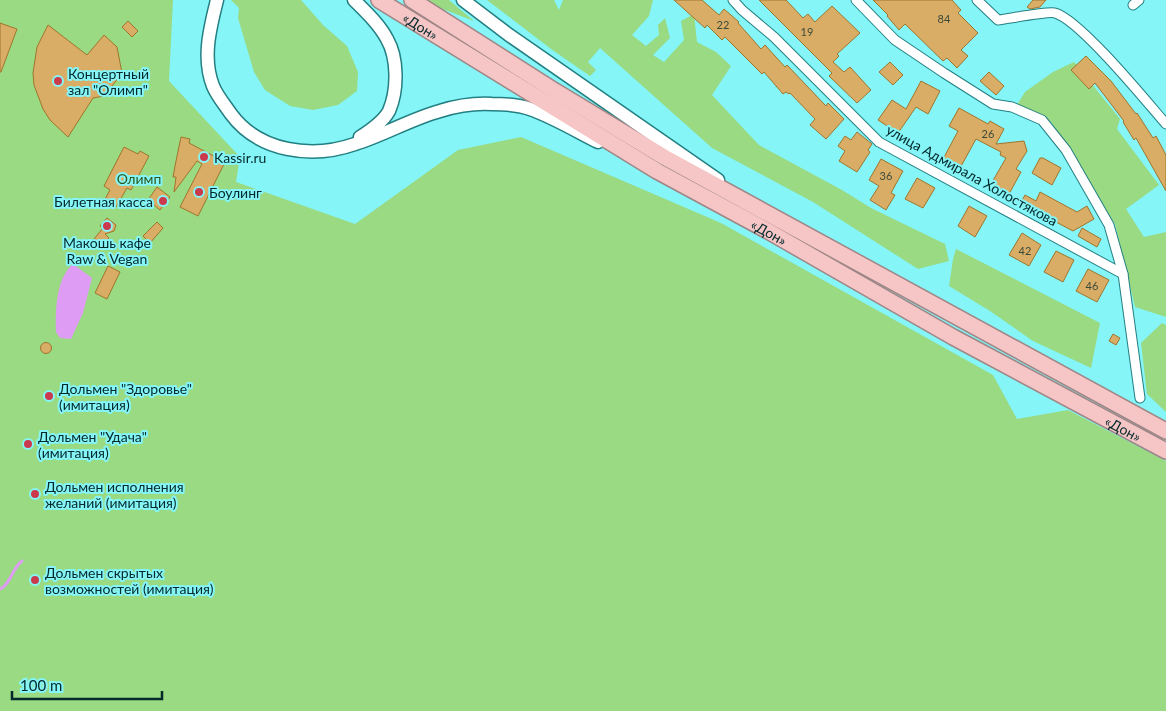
<svg xmlns="http://www.w3.org/2000/svg" width="1166" height="711" viewBox="0 0 1166 711" font-family="Lato,sans-serif">
<style>
.green{fill:#99da82}
.water{fill:#df9cf4}
.lines{fill:none;stroke-linecap:round;stroke-linejoin:round}
.stream{stroke:#df9cf4;stroke-width:3}
.building{fill:#daad67;stroke:#9f752c}
.minor-casing{stroke:#237f81;stroke-width:11}
.secondary-casing{stroke:#237f81;stroke-width:15}
.trunk-casing{stroke:#9f8686;stroke-width:18}
.minor{stroke:#fff;stroke-width:9}
.secondary{stroke:#fff;stroke-width:12}
.trunk{stroke:#f6c6c6;stroke-width:15}
.poi-dot{fill:#ca394c;stroke:#85f5f8;stroke-width:2}
.labels{text-anchor:middle;dominant-baseline:central;stroke-width:4;stroke-linejoin:round;paint-order:stroke}
.number-label{font-size:11px;fill:#394a39}
.street-label{font-size:14px;fill:#03292a;stroke:#85f5f8}
.poi-label{font-size:14px;fill:#03292a;stroke:#85f5f8;text-anchor:start}
.park-label{font-size:14px;fill:#2c561b;stroke:#85f5f8}
</style>
<rect width="100%" height="100%" fill="#85f5f8"/>
<g class="green">
<path d="M0,0H173L169,81L240,157L236,182L355,224L458,150L521,137L721,223L993,375L1017,419L1068,410L1166,461V711H0Z"/>
<path d="M231,0H301L323,25L347,46L358,72L357,91L338,105L313,110L290,106L265,90L254,72L238,18L239,8Z"/>
<path d="M427,0H449L474,21L435,6Z"/>
<path d="M487,0H554L559,10L563,0H653L649,16L632,35L646,46L659,35L658,25L665,18L670,38L653,55L664,62L684,40L681,21L694,14L697,42L716,52L731,66L712,95L759,145L842,190L871,208L945,244L949,261L918,269L813,202L712,148L600,48L588,62L596,70L590,76L551,49Z"/>
<path d="M1074,62L1120,119L1117,129L1159,185L1126,209L1144,237L1166,232V317L1135,307L1115,224L1051,122L1017,105L1025,92L1053,72Z"/>
<path d="M956,249L1100,323L1091,368L1033,341L990,311L949,286L953,259Z"/>
<path d="M1162,323L1166,325V412L1147,394L1141,343Z"/>
</g>
<path class="water" d="M73,264L92,278L83,313L71,339L60,338L56,332C55,311 56,278 73,264Z"/>
<g class="lines">
<path class="stream" d="M0,589C11,584 12,568 22,561"/>
</g>
<g class="building">
<path d="M674,0H702L719,15L724,9L739,22L738,23L761,49L765,45L785,67L787,65L826,106L828,103L844,119L826,139L810,125L815,119L790,93L789,94L786,92L783,94L764,72L762,74L725,37L722,40L707,25L705,28Z"/>
<path d="M759,0H786L803,18L808,14L815,22L832,6L860,33L837,54L839,56L833,62L844,72L850,67L871,90L857,103L829,76L832,73Z"/>
<path d="M873,0H952L961,10L958,13L978,33L961,50L968,56L957,68L947,58L943,61L905,24L899,30L887,16L888,15Z"/>
<path d="M1033,0H1046L1040,7L1030,9L1027,7Z"/>
<path d="M128,21L138,31L132,37L122,27Z"/>
<path d="M0,23L17,29L1,72H0Z"/>
<path d="M48,25L87,55L104,35L117,47L122,73L109,90L110,95L93,98L68,137L50,120L43,109L34,85L33,73L37,47Z"/>
<path d="M1086,56L1111,81L1136,114L1137,113L1153,138L1156,136L1166,155V191L1136,138L1134,140L1123,122L1124,121L1095,83L1089,89L1071,70Z"/>
<path d="M890,62L903,75L893,85L879,72Z"/>
<path d="M989,72L1004,86L996,95L980,81Z"/>
<path d="M921,81L940,91L928,114L916,107L898,133L878,120L892,100L906,109Z"/>
<path d="M959,108L988,124L990,121L1004,129L996,144L1024,141L1027,151L1016,169L1021,172L1009,194L991,184L1006,158L1000,155L1001,152L976,139L959,170L942,161L958,131L949,126Z"/>
<path d="M857,132L872,144L868,150L870,152L857,172L839,161L845,151L838,146L845,136L851,140Z"/>
<path d="M181,137L190,139L189,143L225,162L198,216L180,207L202,164L197,161L174,192L176,177H173L175,166Z"/>
<path d="M124,147L138,154L140,151L149,156L131,190L127,188L116,207L108,206L104,201L110,190L104,186Z"/>
<path d="M1040,158H1043L1061,168L1052,185L1032,173Z"/>
<path d="M881,159L903,171L891,193L895,195L886,210L870,200L879,186L869,180Z"/>
<path d="M917,178L935,188L923,208L905,199Z"/>
<path d="M157,187L170,197L160,210L148,200Z"/>
<path d="M1040,192L1077,212L1087,206L1094,219L1073,231L1056,222L1054,225L1019,206L1025,195L1036,201Z"/>
<path d="M969,206L987,216L975,237L958,226Z"/>
<path d="M107,218L116,225L114,231L105,234L109,238L102,245L94,239L103,228L100,226Z"/>
<path d="M157,222L163,228L150,243L143,236Z"/>
<path d="M1082,228L1101,239L1097,247L1078,236Z"/>
<path d="M1022,233L1041,245L1029,266L1009,255Z"/>
<path d="M1056,251L1074,260L1063,282L1044,272Z"/>
<path d="M108,266L120,272L107,299L95,293Z"/>
<path d="M1088,269L1109,280L1097,302L1076,291Z"/>
<path d="M1113,334L1120,338L1116,345L1109,341Z"/>
<circle cx="46" cy="348" r="5.5"/>
</g>
<g class="lines">
<g class="minor-casing">
<g id="minor">
<path d="M733,0L742,10L774,37L879,142L1123,274"/>
<path d="M856,0L895,40L944,73L993,104L1012,107L1042,120L1066,150L1109,225L1123,274L1140,398"/>
<path d="M977,0L998,20C1007,19 1049,11 1055,13C1080,20 1146,101 1166,124"/>
<path d="M1133,5L1139,0"/>
</g>
</g>
<g class="secondary-casing">
<g id="secondary">
<path d="M217,0C210,28 202,58 213,86C217,96 225,105 231,114C259,152 312,159 355,144C384,135 411,119 440,111C456,106 475,103 492,104C504,104 519,105 530,109C553,117 576,131 598,142"/>
<path d="M354,0C366,12 379,24 387,39C398,58 398,90 389,111C383,122 371,130 360,137"/>
<path d="M463,0L509,35L718,180"/>
</g>
</g>
<g class="trunk-casing">
<g id="trunk">
<path id="s1" d="M379,0L657,171L768,231L953,337L1166,451"/>
<path d="M412,0L555,91L664,157L1166,431"/>
</g>
</g>
<use href="#minor" class="minor"/>
<use href="#secondary" class="secondary"/>
<use href="#trunk" class="trunk"/>
</g>
<g class="poi-dot">
<circle cx="58" cy="81" r="5"/>
<circle cx="204" cy="157" r="5"/>
<circle cx="199" cy="192" r="5"/>
<circle cx="163" cy="201" r="5"/>
<circle cx="107" cy="226" r="5"/>
<circle cx="49" cy="396" r="5"/>
<circle cx="28" cy="444" r="5"/>
<circle cx="35" cy="494" r="5"/>
<circle cx="35" cy="580" r="5"/>
</g>
<g class="labels">
<g class="number-label">
<text x="944" y="18">84</text>
<text x="723" y="24">22</text>
<text x="807" y="31">19</text>
<text x="988" y="133">26</text>
<text x="886" y="175">36</text>
<text x="1025" y="250">42</text>
<text x="1092" y="285">46</text>
</g>
<g class="street-label">
<text stroke="none"><textPath href="#s1" startOffset="49">«Дон»</textPath></text>
<text transform="translate(972 175) rotate(29)">улица Адмирала Холостякова</text>
<text stroke="none"><textPath href="#s1" startOffset="454">«Дон»</textPath></text>
<text stroke="none"><textPath href="#s1" startOffset="859">«Дон»</textPath></text>
</g>
<g class="poi-label">
<text x="68" y="73">Концертный<tspan x="68" dy="16">зал "Олимп"</tspan></text>
<text x="214" y="157">Kassir.ru</text>
<text x="209" y="192">Боулинг</text>
<text x="153" y="201" text-anchor="end">Билетная касса</text>
<text x="107" y="242" text-anchor="middle">Макошь кафе<tspan x="107" dy="16">Raw &amp; Vegan</tspan></text>
<text x="59" y="388">Дольмен "Здоровье"<tspan x="59" dy="16">(имитация)</tspan></text>
<text x="38" y="436">Дольмен "Удача"<tspan x="38" dy="16">(имитация)</tspan></text>
<text x="45" y="486">Дольмен исполнения<tspan x="45" dy="16">желаний (имитация)</tspan></text>
<text x="45" y="572">Дольмен скрытых<tspan x="45" dy="16">возможностей (имитация)</tspan></text>
</g>
<g class="park-label">
<text x="139" y="178">Олимп</text>
</g>
</g>
<path d="M12 691v8h150v-8" fill="none" stroke="#03292a" stroke-width="2.5"/>
<text x="20" y="691" font-size="15" fill="#03292a" stroke="#85f5f8" stroke-width="4" paint-order="stroke">100 m</text>
</svg>
